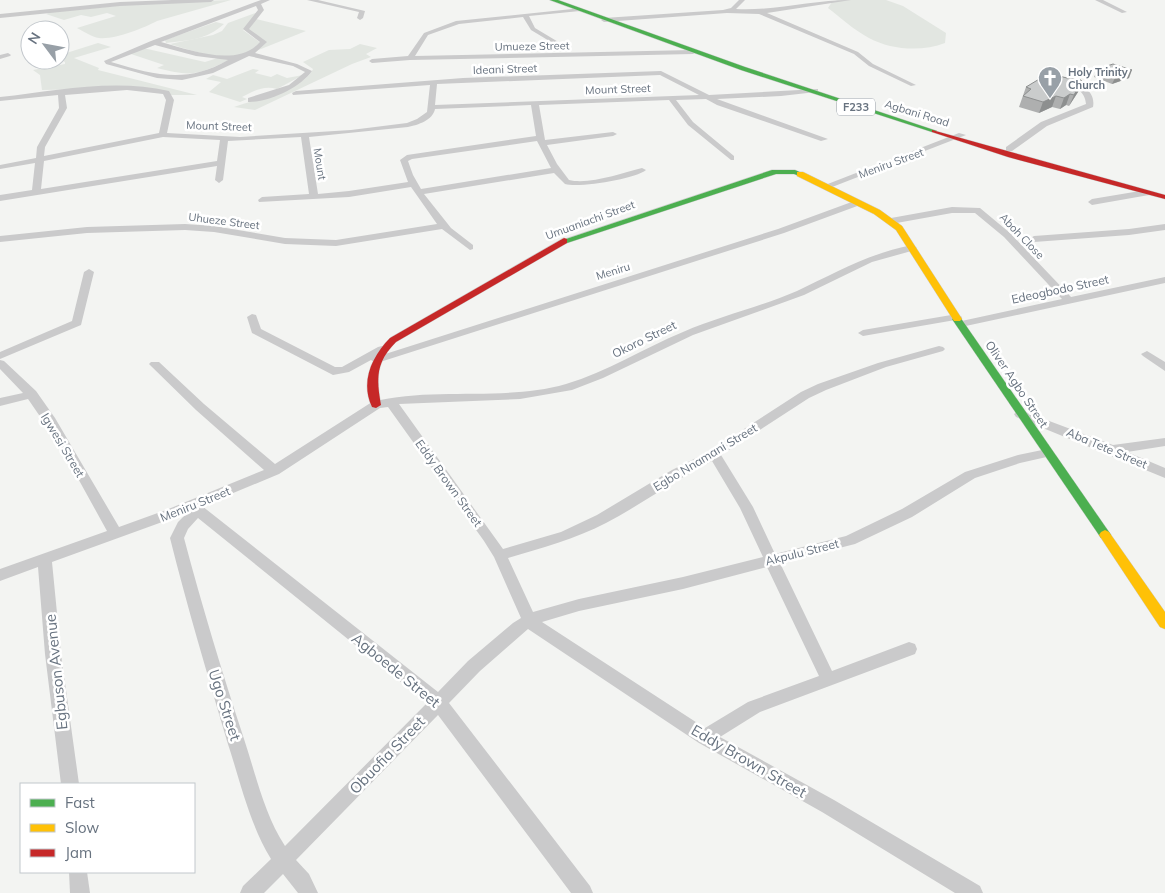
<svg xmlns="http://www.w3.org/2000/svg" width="1165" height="893" viewBox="0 0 1165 893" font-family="Mulish,sans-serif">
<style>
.green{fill:#e2e6e1}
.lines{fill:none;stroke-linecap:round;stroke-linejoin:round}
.fast-casing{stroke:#cfd0d0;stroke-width:1}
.slow-casing{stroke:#cfd0d0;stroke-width:1}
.jam-casing{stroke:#cfd0d0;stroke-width:1}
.street{fill:#cacacb;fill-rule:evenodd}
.fast{fill:#4caf50;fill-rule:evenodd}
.slow{fill:#ffc107;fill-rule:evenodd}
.jam{fill:#c62828;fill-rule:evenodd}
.wall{fill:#aeafaf}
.shaded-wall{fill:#8d8f8f}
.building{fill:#cacccc;stroke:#8d8f8f}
.labels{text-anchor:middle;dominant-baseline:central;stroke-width:5;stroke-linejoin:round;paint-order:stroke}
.far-street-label{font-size:11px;fill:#67727f;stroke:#fff}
.far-poi-label{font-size:11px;font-weight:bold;fill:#67727f;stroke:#fff;text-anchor:start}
.shield{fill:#fff;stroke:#959ca5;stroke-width:1}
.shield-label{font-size:11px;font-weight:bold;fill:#67727f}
.street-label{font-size:12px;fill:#67727f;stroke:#fff}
.near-street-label{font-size:15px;fill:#67727f;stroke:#fff}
</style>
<rect width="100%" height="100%" fill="#f3f4f2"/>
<g class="green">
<path d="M231,0L157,21C144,28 114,40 99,38C92,37 83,31 77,28L116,16L107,13L91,17L81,15L64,20L46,14L52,12L147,3Z"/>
<path d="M838,0H886L903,6L946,33L945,43C922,52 891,50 869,38C854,30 841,18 828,8L832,2Z"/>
<path d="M258,12L243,30L261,43C253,49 246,55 237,57C220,60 186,49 170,44L213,35L222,31L228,23Z"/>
<path d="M256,19L306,31L256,51L266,42L249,31V27Z"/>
<path d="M216,22L224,24C206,40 190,40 166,43L165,40Z"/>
<path d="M98,43L111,47L74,58L99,68L98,70L197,95H171L142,88L42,90L40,75L33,70L65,64V62L60,59V55Z"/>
<path d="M360,44L377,48L366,54L371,57L352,64L255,110L234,107C253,100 306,88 313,69L303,62L329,50L350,49Z"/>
<path d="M143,48L205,62L218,58L229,60C197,75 192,77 157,68L164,65L128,53Z"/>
<path d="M253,69L259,70L255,73L271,77L277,74L287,78L303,75L277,89C264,85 253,91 242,97L247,99L240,102L209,92L221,82L206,79L213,75L227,79Z"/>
</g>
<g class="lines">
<g class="fast-casing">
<g id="fast">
<path d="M550,0H558L745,67L937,131L932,132L741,70Z"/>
<path d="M772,170H795L804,174L800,176L794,174H776L567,243H561L560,241Z"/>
<path d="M957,316L960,317L1109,532L1111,535L1109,538H1101L952,319Z"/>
</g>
</g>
<g class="slow-casing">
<g id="slow">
<path d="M797,172H803L880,210L902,226L962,319L960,321H954L896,230L874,214L797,176Z"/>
<path d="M1105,530L1109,532L1165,612V629L1160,627L1101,538L1099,535L1101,532Z"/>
</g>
</g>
<g class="jam-casing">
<g id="jam">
<path d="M932,130L1165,195V199L1008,157L932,132Z"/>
<path d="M564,238L567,239V243L396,342C376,362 376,378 381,405L376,408L372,407C360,382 372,356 390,338Z"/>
</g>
</g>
<g class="street">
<path d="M172,0H214L211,2L120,6L0,18V14L120,2Z"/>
<path d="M261,0H270L261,4L264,10L249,29L267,42L255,53L297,64L312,71C301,87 268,103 248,102V98L289,85L305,72L293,66L249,56L213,73L182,80L157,78L106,64L104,61L151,41ZM256,6L258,10L243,29L260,42C237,68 190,50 161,42ZM155,45L196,56L228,60C187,84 154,75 111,62Z"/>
<path d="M307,0H318L365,11L363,18L360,20L357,18L359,12Z"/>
<path d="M739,0H745L736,9C775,11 812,0 851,0L767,13L858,52L873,64L916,85L911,86L869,66L854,54L759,14L727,13L604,22L601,20L604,18L723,10L731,8Z"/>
<path d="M1095,0H1103L1127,12L1122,13Z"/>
<path d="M582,8L580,11L529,16L535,28L565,46V48H561L531,30L523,17L459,24L428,35L415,56L693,50L696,52L693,54L410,60L372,63L369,61L372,59L408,56L424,33L456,21Z"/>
<path d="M8,53L11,55L10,56L0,59V55Z"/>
<path d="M661,71L709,95L818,89V91L816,92L781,96L717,99L828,139L821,141L717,105L706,99L676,100L693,122L734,156V160H731L688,125L669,100L539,105L545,140L613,132L617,134L613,136L547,145L557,164L569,180C589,185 622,173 642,168L646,170C635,179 580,188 565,184L554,173L424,194L451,228L473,245V249L470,250L442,229L336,246L285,244L214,232L185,230L87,233L0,242V236L87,227L185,224L214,226L285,238L336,240L437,224L411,187L349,197L259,202L258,200L262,197L309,194L301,137L228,141L223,180L219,183L215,180L217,166L0,201V195L32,190L35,163L0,169V165L36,158L37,147L59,108L58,95L0,101V97C55,91 114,78 169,91L174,100L167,133L240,137L351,130L407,123L417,119L427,112L430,85L293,95L292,93L296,91L463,78ZM660,75L699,95L435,105L437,84ZM127,90L163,94L166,100L159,133L44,156L45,147L67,108L65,95ZM531,105L536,136L407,155L400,160L408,182L349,191L318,194L309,137L408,127C418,125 433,120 435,109ZM163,137L220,140L217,161L41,189L44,161ZM537,141L551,168L421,189L413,175L408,161L412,159Z"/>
<path d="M1068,80C1081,84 1096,91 1093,107L1047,126L1012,151H1006V147L1041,122L1086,104C1085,91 1076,88 1066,83L1065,82Z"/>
<path d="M959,133L966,135L827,189L820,187Z"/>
<path d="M1146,190L1149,191V195L1092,205L1088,202L1092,199Z"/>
<path d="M857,200L860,201V205L784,233L380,362L376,363L371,360L349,372L333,375L252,333L247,317L252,314L256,315L261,329L335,367H342L378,347L382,346L388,349L379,356L778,229Z"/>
<path d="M952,207L980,208L1010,233L1071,297L1165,277V283L961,327L957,326L956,324L957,322L1062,299L1004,237L975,213H952L891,224L886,221L891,218Z"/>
<path d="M1165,224V230L1129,235L1034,242L1029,239L1034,236L1129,229Z"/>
<path d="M912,245L917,248L915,250L872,262L804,295L693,335L603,378L572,390L520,399L399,404L503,549L561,532L597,515L672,470L710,451L801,392L818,384L878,363L939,346L943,347L945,349L943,351L886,367L826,390L809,398L721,455L753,507L775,554L846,536L902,509L965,472L1018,455L1047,449L1053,453L1051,456L1020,463L975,478L912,517L855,544L780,563L832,671L909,642L915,644L917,649L915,654L760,712L720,737L834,800L980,886L983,893H955L822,812L699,743L528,629L480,671L449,703L590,886L593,893H571L438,715L296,860L309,874L318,893H298L283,874L264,893H240L243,886L271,859C249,823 240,780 227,741C207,673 187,606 170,538L178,522L187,513L52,562L61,654L79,784H61L45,654L38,567L0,581V569L107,531L59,444L28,399L0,406V398L23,393L0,369V360L4,361L36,391L55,418L119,527L166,510L264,470L196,410L151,366L149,364L151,362H159L204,404L275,464L372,402C434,386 503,402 566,384C607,372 644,348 683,332C720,316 760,307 797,291C835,273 870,253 912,245ZM388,407L484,541L494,557L521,618L513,623L468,661L438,692L202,506L279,474L380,408ZM712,461L740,508L763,557L683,577L579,599L533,612L508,558C542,548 575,539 606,523C642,504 675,480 712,461ZM198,518L427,703L285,846C264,814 256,775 244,739C222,672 202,606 184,538L188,529ZM767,567L819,676L748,702L705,728L542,622L579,611L683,589Z"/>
<path d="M89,269L94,272L81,325L0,359V352L72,321L84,272Z"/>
<path d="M957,314L962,317L961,319L863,336L858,333L863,330Z"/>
<path d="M1147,351L1165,362V371L1143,356L1141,354Z"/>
<path d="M1020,410L1113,445L1165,438V446L1127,452L1165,468V478L1016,417L1014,414Z"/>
<path d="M69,872H87L90,893H70Z"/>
</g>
<use href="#fast" class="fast"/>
<use href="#slow" class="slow"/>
<use href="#jam" class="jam"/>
</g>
<g class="wall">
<path d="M1098,69L1129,78L1112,84L1094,77Z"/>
<path d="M1044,79L1078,92L1069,106L1066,105L1060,109L1052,107L1039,113L1019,107L1026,87Z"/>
</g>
<g class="shaded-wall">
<path d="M1132,70L1129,78L1112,84L1116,76Z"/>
<path d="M1082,81L1078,92L1069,106L1074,95Z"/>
<path d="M1070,94L1066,105L1060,109L1064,98Z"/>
<path d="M1056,96L1052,107L1039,113L1043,102Z"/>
</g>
<g class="building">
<path d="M1113,64L1132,70L1116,76L1098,69Z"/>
<path d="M1055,75L1071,79L1076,77L1082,81L1074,95L1070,94L1064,98L1056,96L1043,102L1023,96L1031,89L1026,87L1041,78L1044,79Z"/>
</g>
<defs>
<g id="church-pin" transform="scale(1.25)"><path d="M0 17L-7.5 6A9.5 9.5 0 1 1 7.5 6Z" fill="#98a0a7" stroke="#fff"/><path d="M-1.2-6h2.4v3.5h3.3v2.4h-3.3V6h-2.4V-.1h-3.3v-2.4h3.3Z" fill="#fff"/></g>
</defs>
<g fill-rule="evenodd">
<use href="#church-pin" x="1050" y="78"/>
</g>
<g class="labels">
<g class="far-street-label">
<text transform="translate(532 46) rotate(-1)">Umueze Street</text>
<text transform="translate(505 69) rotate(-2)">Ideani Street</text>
<text transform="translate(618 89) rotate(-2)">Mount Street</text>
<text transform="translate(917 113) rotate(17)">Agbani Road</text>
<text transform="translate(219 126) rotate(2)">Mount Street</text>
<text transform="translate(891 163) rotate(-20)">Meniru Street</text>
<text transform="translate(320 164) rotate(81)">Mount</text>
<text transform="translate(590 220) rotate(-20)">Umuaniachi Street</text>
<text transform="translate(224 221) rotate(7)">Uhueze Street</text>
<text transform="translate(1022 236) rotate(46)">Aboh Close</text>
<text transform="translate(613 271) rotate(-17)">Meniru</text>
</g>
<g class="far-poi-label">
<text x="1068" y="72">Holy Trinity<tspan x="1068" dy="13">Church</tspan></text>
</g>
<rect class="shield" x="837" y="98.5" width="38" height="17" rx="4"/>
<g class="shield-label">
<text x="856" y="107">F233</text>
</g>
<g class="street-label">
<text transform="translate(1060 289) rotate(-12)">Edeogbodo Street</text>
<text transform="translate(644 339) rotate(-26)">Okoro Street</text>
<text transform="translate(1017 384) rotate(56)">Oliver Agbo Street</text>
<text transform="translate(63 445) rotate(59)">Igwesi Street</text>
<text transform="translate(1107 448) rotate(23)">Aba Tete Street</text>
<text transform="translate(705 457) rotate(-31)">Egbo Nnamani Street</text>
<text transform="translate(449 483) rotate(54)">Eddy Brown Street</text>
<text transform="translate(195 504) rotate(-22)">Meniru Street</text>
<text transform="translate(802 552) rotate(-14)">Akpulu Street</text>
</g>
<g class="near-street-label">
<text transform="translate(396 670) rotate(39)">Agboede Street</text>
<text transform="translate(56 672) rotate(-96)">Egbuson Avenue</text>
<text transform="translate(225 705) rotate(72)">Ugo Street</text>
<text transform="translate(387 755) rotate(-46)">Obuofia Street</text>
<text transform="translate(749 761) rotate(30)">Eddy Brown Street</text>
</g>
</g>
<rect x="20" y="783" width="175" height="90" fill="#ffffff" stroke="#c2c7cc"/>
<rect x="30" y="799" width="25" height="8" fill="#4caf50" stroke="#c2c7cc"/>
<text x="65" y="808" font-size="15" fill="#67727f">Fast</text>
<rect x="30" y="824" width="25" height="8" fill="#ffc107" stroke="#c2c7cc"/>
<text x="65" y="833" font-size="15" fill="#67727f">Slow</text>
<rect x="30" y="849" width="25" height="8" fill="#c62828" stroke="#c2c7cc"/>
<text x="65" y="858" font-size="15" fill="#67727f">Jam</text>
<g transform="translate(45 45) rotate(302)"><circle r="24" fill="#ffffff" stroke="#c2c7cc"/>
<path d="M0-4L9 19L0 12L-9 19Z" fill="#98a0a7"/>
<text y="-8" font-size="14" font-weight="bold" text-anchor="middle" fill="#67727f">N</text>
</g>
</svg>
